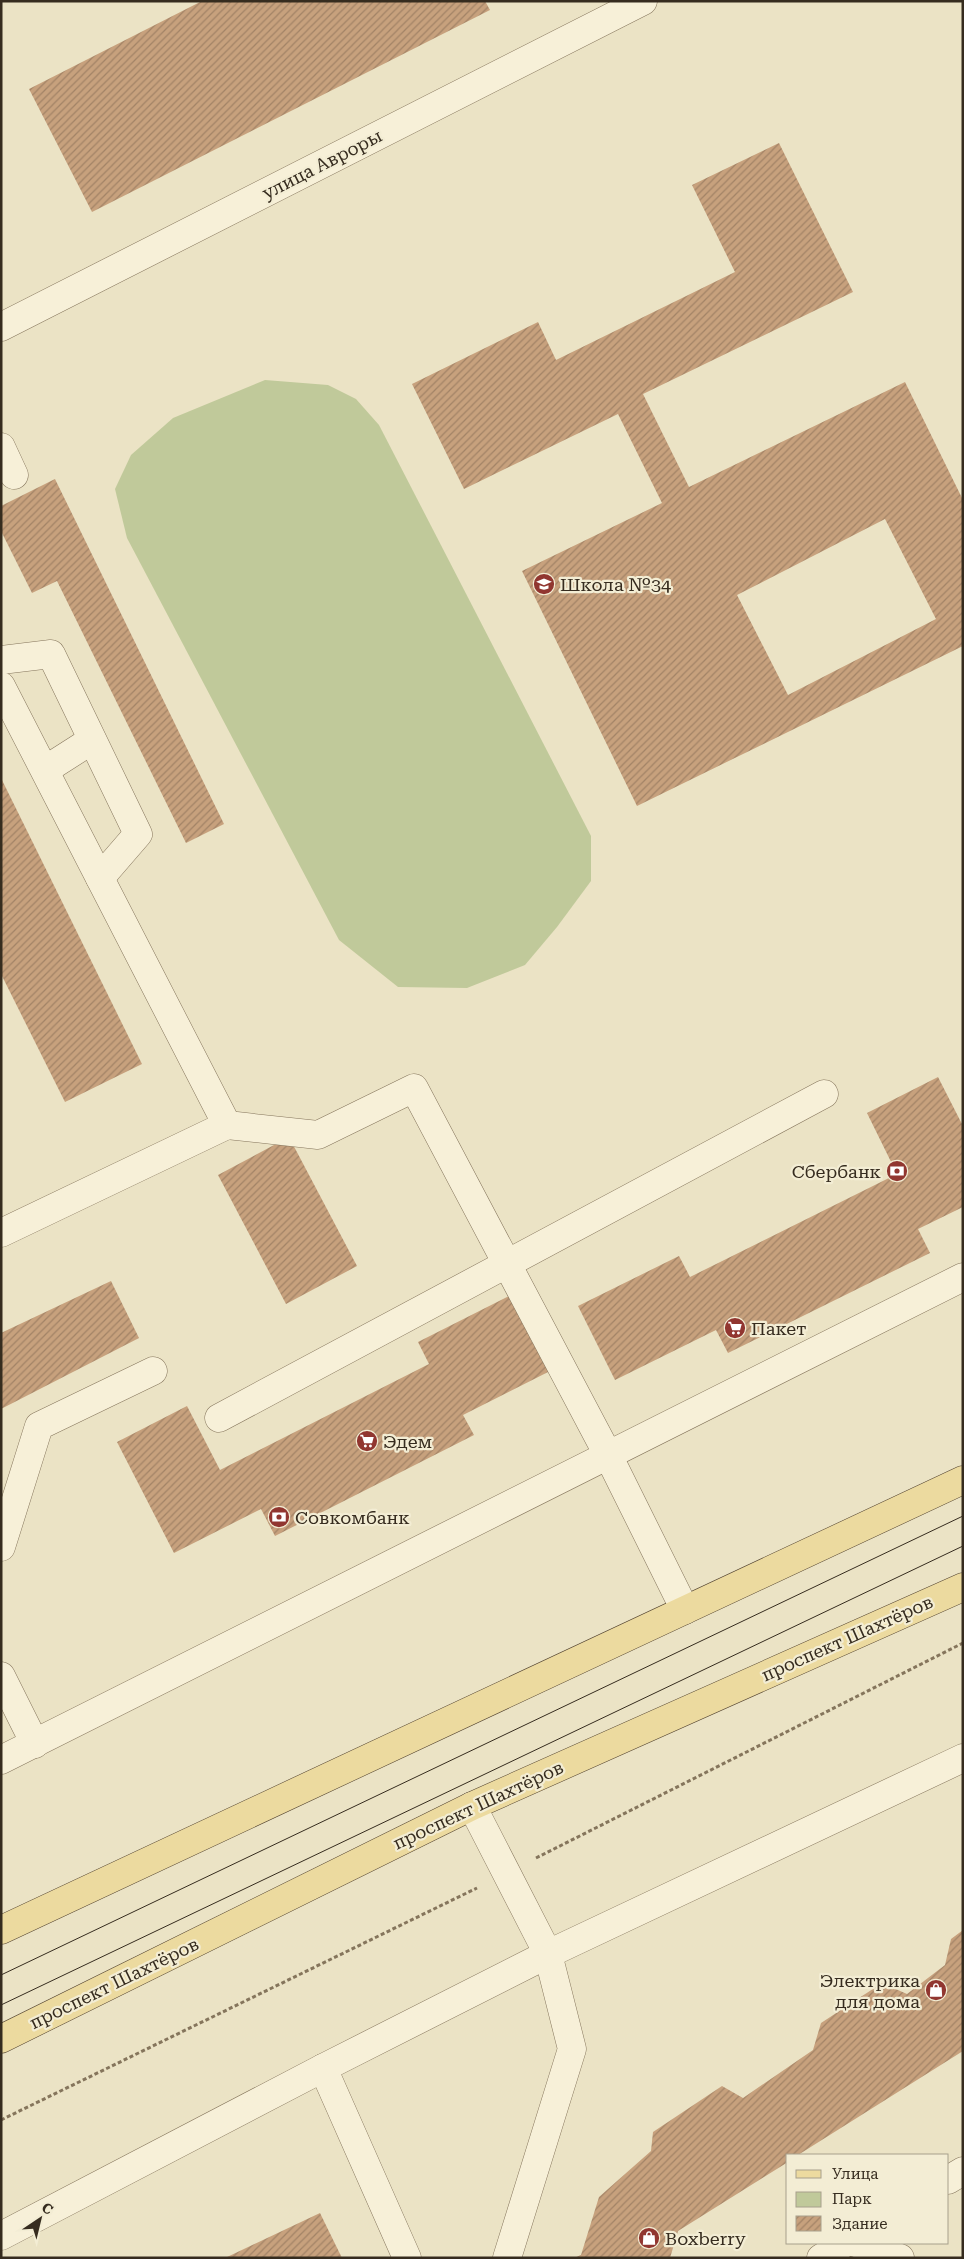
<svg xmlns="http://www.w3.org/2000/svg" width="964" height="2259" viewBox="0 0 964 2259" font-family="'Roboto Serif',serif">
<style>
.green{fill:#c0c99a}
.building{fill:url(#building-hatch);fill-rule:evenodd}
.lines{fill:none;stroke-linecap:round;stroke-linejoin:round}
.minor-casing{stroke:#85755c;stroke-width:29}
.major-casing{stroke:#534330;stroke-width:29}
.path{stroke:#85755c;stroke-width:3;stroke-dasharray:4 2.5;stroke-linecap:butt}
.minor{stroke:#f7f0d8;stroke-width:28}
.major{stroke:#ecda9f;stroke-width:28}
.tram{stroke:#362c1f;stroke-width:1}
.labels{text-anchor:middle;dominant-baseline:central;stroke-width:4.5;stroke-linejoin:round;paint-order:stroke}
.street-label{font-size:18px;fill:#362c1f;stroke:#f3edd4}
.poi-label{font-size:18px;fill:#362c1f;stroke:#f3edd4;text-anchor:start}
</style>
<defs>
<pattern id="building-hatch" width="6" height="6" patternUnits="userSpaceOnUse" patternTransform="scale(1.25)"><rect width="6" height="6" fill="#c7a17d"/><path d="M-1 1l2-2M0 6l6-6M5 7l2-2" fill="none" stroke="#a28366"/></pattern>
</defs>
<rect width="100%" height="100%" fill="#ebe3c5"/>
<path class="green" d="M265,380L328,385L356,399L379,425L591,836V881L557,927L525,965L467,988L398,987L339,940L127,538L115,489L131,455L173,418Z"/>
<g class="building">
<path d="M202,1H485L490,10L92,212L29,89Z"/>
<path d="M779,143L853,292L643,394L689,487L905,382L963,500V646L637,806L522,571L662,503L618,414L464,489L412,384L538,322L556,360L735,272L692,185ZM885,519L936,619L788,695L737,595Z"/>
<path d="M55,479L224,824L186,843L57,581L32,593L1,531V506Z"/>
<path d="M1,778L142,1064L65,1102L1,974Z"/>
<path d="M938,1077L963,1126V1207L918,1229L930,1253L728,1353L716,1330L615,1380L578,1306L679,1256L690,1277L897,1174L867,1113Z"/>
<path d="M289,1137L357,1266L286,1304L218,1175Z"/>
<path d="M111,1281L139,1338L1,1409V1333Z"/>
<path d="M517,1292L556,1368L463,1415L474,1435L275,1536L261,1509L174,1553L117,1442L187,1406L220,1470L429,1364L418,1342Z"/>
<path d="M963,1930V2051L798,2155H788V2162L678,2231L670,2258H574L581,2255L599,2197L651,2151L653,2132L722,2086L743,2098L813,2050L821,2023L882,1983L907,1994L945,1965L951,1939Z"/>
<path d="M320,2213L342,2258H225Z"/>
</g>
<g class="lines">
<g class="minor-casing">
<g id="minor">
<path d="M1,327L643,1"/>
<path d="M1,447L14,475"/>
<path d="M1,660L51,654L138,834L100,878"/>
<path d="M1,686L227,1125L318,1135L414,1088L608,1455L685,1610"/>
<path d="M45,770L92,740"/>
<path d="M1,1233L227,1125"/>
<path d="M219,1418L824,1094"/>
<path d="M1,1547L39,1426L153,1371"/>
<path d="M1,1676L35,1744"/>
<path d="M1,1760L963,1277"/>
<path d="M472,1806L548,1954L572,2049L507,2258"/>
<path d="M323,2068L407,2258"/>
<path d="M948,2180L963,2171"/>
<path d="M1,2236L323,2068L548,1954L963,1758"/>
<path d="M856,2243L900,2258"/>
<path d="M821,2258L845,2243"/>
</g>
</g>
<g class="major-casing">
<g id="major">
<path d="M1,1930L963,1480"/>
<path d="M1,2039L472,1806L963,1587"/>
</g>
</g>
<g class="path">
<path d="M536,1858L963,1643"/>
<path d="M1,2120L477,1888"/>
</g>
<use href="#minor" class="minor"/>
<use href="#major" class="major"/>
<g class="tram">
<path d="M1,1975L963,1516"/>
<path d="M1,2005L963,1546"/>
</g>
</g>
<defs>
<g id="school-disc" transform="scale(1.125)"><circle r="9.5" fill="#913630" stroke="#f3edd4"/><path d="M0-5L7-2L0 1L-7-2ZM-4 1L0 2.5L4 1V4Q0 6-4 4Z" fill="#fff"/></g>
<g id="bank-disc" transform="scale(1.125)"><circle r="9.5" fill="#913630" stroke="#f3edd4"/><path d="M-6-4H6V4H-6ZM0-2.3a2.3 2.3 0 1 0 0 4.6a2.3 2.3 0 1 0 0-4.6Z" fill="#fff"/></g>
<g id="supermarket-disc" transform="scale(1.125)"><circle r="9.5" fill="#913630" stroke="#f3edd4"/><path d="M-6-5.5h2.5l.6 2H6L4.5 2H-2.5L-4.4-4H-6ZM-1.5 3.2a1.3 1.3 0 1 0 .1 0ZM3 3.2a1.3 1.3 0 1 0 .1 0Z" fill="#fff"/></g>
<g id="shop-disc" transform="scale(1.125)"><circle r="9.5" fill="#913630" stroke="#f3edd4"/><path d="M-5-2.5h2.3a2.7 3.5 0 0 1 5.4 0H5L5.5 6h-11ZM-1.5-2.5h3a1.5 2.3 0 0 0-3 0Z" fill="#fff"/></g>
</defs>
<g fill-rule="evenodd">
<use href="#school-disc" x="544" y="584"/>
<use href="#bank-disc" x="897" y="1171"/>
<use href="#supermarket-disc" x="735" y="1328"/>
<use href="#supermarket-disc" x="367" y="1441"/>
<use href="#bank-disc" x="279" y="1517"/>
<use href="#shop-disc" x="936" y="1990"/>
<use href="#shop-disc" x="649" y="2238"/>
</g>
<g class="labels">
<g class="street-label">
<text transform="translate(322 164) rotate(-27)">улица Авроры</text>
<text transform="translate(847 1638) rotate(-24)">проспект Шахтёров</text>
<text transform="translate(478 1805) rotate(-25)">проспект Шахтёров</text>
<text transform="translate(114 1983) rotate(-26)">проспект Шахтёров</text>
</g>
<g class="poi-label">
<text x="560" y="584">Школа №34</text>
<text x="881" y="1171" text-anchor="end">Сбербанк</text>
<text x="751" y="1328">Пакет</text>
<text x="383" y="1441">Эдем</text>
<text x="295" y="1517">Совкомбанк</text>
<text x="920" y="1980" text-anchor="end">Электрика<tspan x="920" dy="21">для дома</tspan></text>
<text x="665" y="2238">Boxberry</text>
</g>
</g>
<rect width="964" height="2259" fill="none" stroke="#362c1f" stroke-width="5"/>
<rect x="786" y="2154" width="162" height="90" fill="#f3edd4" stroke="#a7a08c"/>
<rect x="796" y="2170" width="25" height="8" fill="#ecda9f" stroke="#a7a08c"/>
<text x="832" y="2179" font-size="15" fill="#362c1f">Улица</text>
<rect x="796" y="2192" width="25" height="15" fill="#c0c99a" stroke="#a7a08c"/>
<text x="832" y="2204" font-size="15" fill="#362c1f">Парк</text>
<rect x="796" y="2216" width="25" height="15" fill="url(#building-hatch)" stroke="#a7a08c"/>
<text x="832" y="2229" font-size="15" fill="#362c1f">Здание</text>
<g transform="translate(40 2219) rotate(35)" stroke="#f3edd4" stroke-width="4" paint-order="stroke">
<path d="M0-4L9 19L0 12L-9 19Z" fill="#362c1f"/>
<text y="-8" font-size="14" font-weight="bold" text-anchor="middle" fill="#362c1f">С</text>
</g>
</svg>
